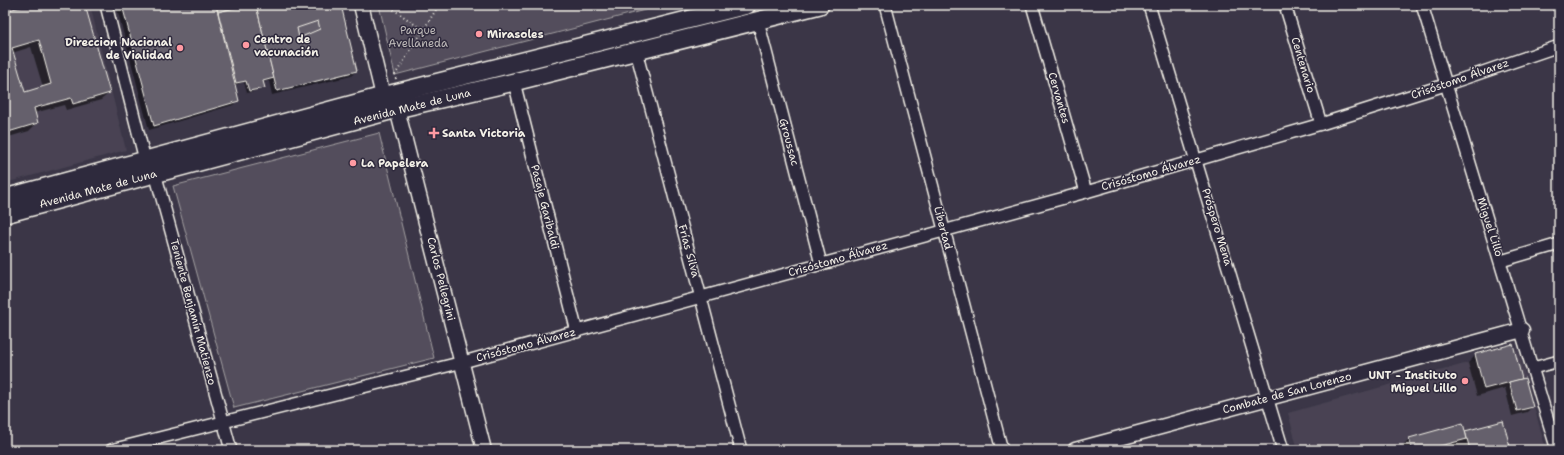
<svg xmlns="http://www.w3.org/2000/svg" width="1564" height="455" viewBox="0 0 1564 455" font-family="'Shantell Sans',sans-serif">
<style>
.built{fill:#484352}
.green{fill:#534e5c;stroke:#a4a0a2}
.shadow{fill:#0007;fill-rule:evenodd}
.building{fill:#65616c;stroke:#f4f1e8;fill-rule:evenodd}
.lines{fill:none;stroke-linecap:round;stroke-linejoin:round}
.minor-casing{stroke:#f4f1e8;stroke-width:14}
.tertiary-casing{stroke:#f4f1e8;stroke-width:17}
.primary-casing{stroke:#f4f1e8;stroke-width:20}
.path{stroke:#f4f1e8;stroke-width:2;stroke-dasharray:1 3;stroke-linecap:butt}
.minor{stroke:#2f2a3d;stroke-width:11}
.tertiary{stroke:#2f2a3d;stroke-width:14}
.primary{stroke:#2f2a3d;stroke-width:17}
.poi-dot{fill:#ff9aa2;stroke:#2f2a3d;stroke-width:1.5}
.labels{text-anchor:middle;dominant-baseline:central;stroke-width:3;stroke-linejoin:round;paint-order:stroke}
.park-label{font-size:11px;fill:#bcb8b7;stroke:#2f2a3d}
.poi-label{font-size:11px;font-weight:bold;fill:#f4f1e8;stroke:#2f2a3d;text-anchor:start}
.street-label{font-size:11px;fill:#f4f1e8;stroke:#2f2a3d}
</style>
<rect width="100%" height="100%" fill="#3b3647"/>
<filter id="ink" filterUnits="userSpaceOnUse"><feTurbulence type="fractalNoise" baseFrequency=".025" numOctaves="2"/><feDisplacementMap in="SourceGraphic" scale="8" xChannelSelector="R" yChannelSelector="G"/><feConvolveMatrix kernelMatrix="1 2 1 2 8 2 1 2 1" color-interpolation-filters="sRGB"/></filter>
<g filter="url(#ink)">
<g class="built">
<path d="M5,5H90L126,150L5,183Z"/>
<path d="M1518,349L1546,450H1298L1288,413Z"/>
</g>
<g class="green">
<path d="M379,5H664L395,75Z"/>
<path d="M379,133L434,358L234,408L173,186Z"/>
</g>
<g class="shadow">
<path d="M32,5H84L109,93L101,100L66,110L64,105L34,113L37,123L29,131L5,138V12ZM31,47L43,87L24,93L12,53Z"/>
<path d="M116,5H340L356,71L351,76L272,95L269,81L262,82L264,87L261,89L247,93L244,82L234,85L238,100L233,105L149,130Z"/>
<path d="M1476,355L1521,380L1532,407L1527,412L1512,416L1505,388L1477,396L1468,363Z"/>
<path d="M1503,422L1510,450H1461L1460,446L1444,450H1403L1402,446L1409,439L1464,432Z"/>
</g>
<g class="building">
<path d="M28,5H85L110,93L73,104L71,98L34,108L38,123L5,133V91L9,90L5,75V11ZM39,40L51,84L25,92L12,48Z"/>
<path d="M122,5H216L239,101L154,126Z"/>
<path d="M216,5H247L218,12Z"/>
<path d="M247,5H256L274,78L263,81L265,88L249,91L246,81L236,83L218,12Z"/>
<path d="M256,5H341L357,71L277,91Z"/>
<path d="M318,21L320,29L299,38L297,28Z"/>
<path d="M1513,344L1522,379L1484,389L1475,354Z"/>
<path d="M1525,378L1533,407L1517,411L1509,382Z"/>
<path d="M1503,421L1511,450H1470L1465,431Z"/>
<path d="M1463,423L1467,439L1425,450H1412L1409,438Z"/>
</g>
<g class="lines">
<g class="minor-casing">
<g id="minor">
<path d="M106,5L145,160"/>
<path d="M885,5L1002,450"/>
<path d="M1032,5L1086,192"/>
<path d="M1149,5L1283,450"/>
<path d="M1285,5L1321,124"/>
<path d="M1422,5L1557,450"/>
<path d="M1558,5L1559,7"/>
<path d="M758,21L821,264"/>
<path d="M636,51L741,450"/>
<path d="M514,82L577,332"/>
<path d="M155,173L231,450"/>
<path d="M1501,261L1559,244"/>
<path d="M1533,368L1559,361"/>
<path d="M111,450L463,362L1086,192L1321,124L1445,85L1559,46"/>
</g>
</g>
<g class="tertiary-casing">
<g id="tertiary">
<path d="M361,5L383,96L397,109L484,450"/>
<path d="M1075,450L1522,330"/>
</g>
</g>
<g class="primary-casing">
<g id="primary">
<path d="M5,198L383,96L747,5"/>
<path d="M5,214L397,109L514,82L820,5"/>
</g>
</g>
<g class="path">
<path d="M387,5L423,30"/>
<path d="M425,5L437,9"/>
<path d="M396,79L395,75L439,5"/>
</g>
<use href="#minor" class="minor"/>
<use href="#tertiary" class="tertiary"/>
<use href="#primary" class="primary"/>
</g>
</g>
<g class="poi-dot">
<circle cx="479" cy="34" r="4"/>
<circle cx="246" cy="45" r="4"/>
<circle cx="180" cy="48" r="4"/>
<path d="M432 127h4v4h4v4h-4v4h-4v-4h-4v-4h4z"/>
<circle cx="353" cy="163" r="4"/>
<circle cx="1465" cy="381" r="4"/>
</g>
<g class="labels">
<g class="park-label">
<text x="418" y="30">Parque<tspan x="418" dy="13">Avellaneda</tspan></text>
</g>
<g class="poi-label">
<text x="487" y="34">Mirasoles</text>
<text x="254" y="39">Centro de<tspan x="254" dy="13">vacunación</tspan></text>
<text x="172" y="42" text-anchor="end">Direccion Nacional<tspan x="172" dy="13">de Vialidad</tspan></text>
<text x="442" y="133">Santa Victoria</text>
<text x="361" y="163">La Papelera</text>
<text x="1457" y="375" text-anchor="end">UNT - Instituto<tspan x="1457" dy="13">Miguel Lillo</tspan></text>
</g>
<g class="street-label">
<text transform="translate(1303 65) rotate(73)">Centenario</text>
<text transform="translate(1460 79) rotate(-19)">Crisóstomo Álvarez</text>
<text transform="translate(1059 98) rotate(74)">Cervantes</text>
<text transform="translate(412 107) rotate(-14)">Avenida Mate de Luna</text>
<text transform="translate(789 142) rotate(75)">Groussac</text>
<text transform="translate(1151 173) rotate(-16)">Crisóstomo Álvarez</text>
<text transform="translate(98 189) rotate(-15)">Avenida Mate de Luna</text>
<text transform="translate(545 207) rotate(76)">Pasaje Garibaldi</text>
<text transform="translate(1217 227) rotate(73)">Próspero Mena</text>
<text transform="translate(1490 227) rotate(72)">Miguel Lillo</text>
<text transform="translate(943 228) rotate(75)">Libertad</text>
<text transform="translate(689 251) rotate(75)">Frías Silva</text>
<text transform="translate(838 259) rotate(-16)">Crisóstomo Álvarez</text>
<text transform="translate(441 279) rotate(76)">Carlos Pellegrini</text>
<text transform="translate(193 312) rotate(75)">Teniente Benjamín Matienzo</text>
<text transform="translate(526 345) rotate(-15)">Crisóstomo Álvarez</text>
<text transform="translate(1287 393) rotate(-15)">Combate de San Lorenzo</text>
</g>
</g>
<rect width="1564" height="455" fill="none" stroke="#2f2a3d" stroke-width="20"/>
<rect x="10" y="10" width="1544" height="435" fill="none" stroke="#f4f1e8" stroke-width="1.5" filter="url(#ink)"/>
</svg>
